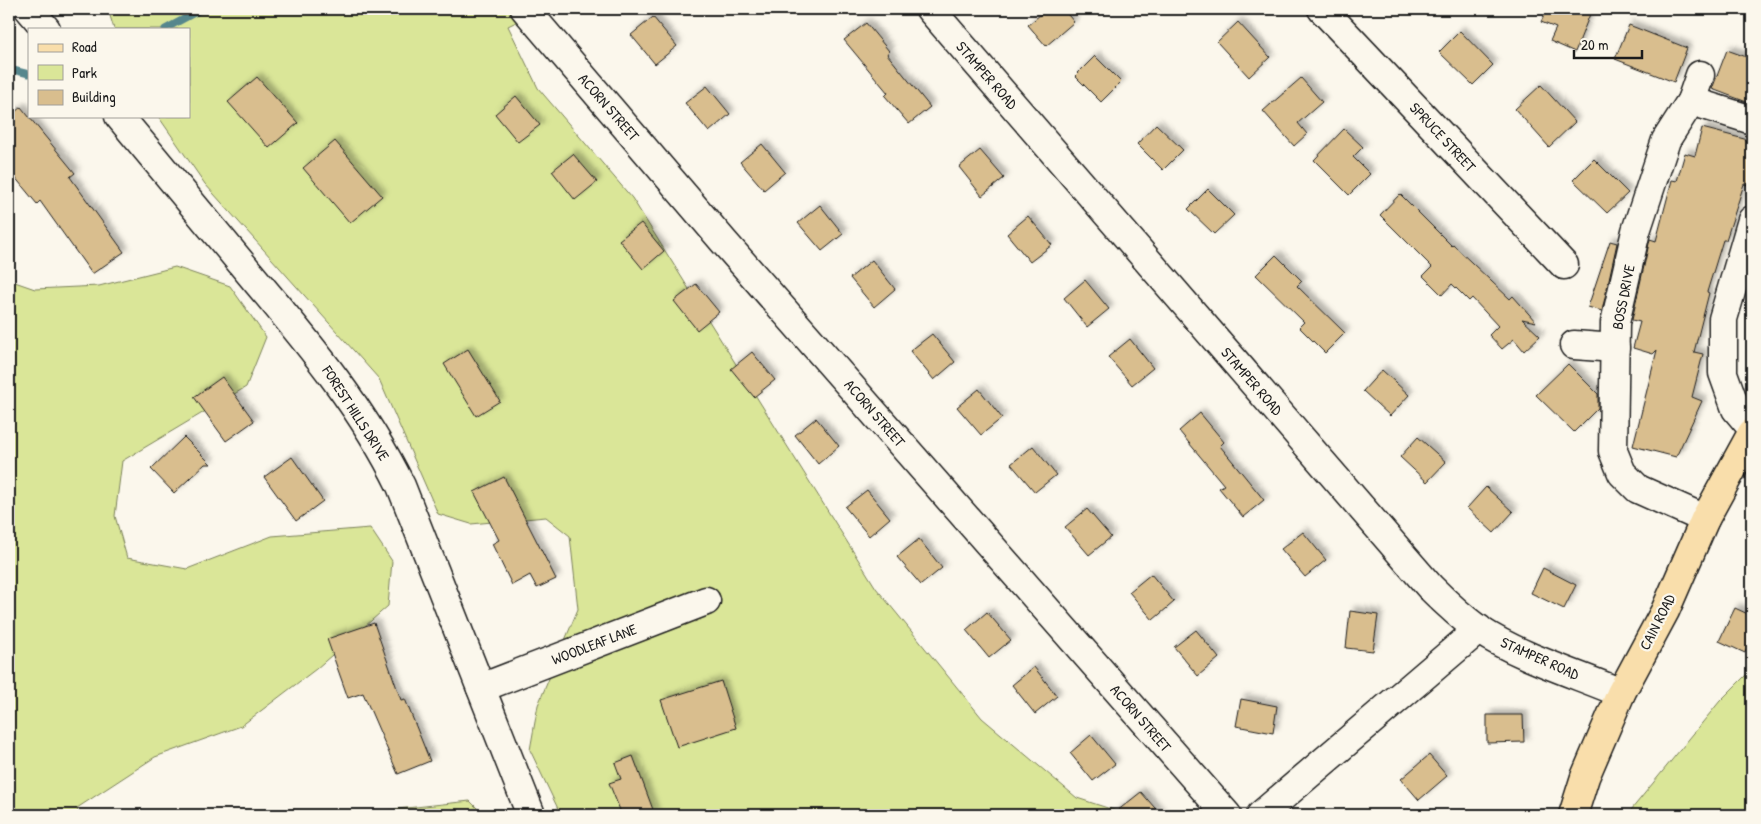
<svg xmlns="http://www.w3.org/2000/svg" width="1761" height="824" viewBox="0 0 1761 824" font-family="'Patrick Hand',sans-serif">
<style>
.green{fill:#dae698;stroke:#7b815a}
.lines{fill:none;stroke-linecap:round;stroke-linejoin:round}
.stream{stroke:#57878d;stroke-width:7}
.building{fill:#d9be8e;stroke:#1c1c1c;filter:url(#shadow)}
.minor-casing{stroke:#1c1c1c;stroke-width:31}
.major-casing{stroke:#1c1c1c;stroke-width:31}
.minor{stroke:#fbf7ec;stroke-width:28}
.major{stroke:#f9deab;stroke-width:28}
.labels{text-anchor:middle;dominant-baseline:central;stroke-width:4.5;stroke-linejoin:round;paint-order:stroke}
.street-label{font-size:15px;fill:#1c1c1c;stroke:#fbf7ec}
</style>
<defs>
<filter id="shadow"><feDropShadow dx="4.5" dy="-4.5" stdDeviation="2.5" flood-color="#0004"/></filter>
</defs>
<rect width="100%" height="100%" fill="#fbf7ec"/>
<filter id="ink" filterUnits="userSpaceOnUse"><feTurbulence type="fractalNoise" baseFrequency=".02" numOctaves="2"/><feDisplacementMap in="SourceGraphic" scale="10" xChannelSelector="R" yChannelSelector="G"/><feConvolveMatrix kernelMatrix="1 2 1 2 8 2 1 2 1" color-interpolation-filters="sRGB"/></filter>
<g filter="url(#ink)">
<g class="green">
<path d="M108,9H543L508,26L538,88L632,198L876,588L982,718L1077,798L1129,815H561L530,750L538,705L578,609L570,536L546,517L471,524L438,514L379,379L205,184L158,116H189V29H114Z"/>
<path d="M175,267L230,286L266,337L246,387L122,461L115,516L127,558L187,569L272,536L370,528L392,561L388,606L316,669L241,726L155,757L77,808L79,815H9V280L35,289L99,286Z"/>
<path d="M1752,669V815H1627L1720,701Z"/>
<path d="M470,801L484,815H354L361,813Z"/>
</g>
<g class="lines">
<g class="stream">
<path d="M165,29L202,9"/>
<path d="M9,69L29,74"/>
</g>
</g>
<g class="building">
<path d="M1047,9H1063L1074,22L1046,46L1028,25Z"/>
<path d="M1547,9H1592L1575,52L1550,41L1556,28L1541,22Z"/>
<path d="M653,17L677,46L655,64L631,35Z"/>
<path d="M1238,22L1270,57L1249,77L1217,42Z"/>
<path d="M866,23L889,51L887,54L930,107L909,124L885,96L888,93L844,40Z"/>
<path d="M1629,25L1687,48L1674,82L1615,59Z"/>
<path d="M1460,31L1493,65L1473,85L1439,52Z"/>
<path d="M1727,50L1752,59V104L1712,89Z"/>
<path d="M1095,56L1121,82L1101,102L1075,76Z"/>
<path d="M257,77L298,123L269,148L228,102Z"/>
<path d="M1301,78L1322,102L1298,123L1307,134L1294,146L1263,111Z"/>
<path d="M1541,85L1575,122L1549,147L1515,109Z"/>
<path d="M707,86L730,114L709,132L685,103Z"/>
<path d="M516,96L540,125L518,142L495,114Z"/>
<path d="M21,107L75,173L70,177L124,252L92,274L40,201L37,204L9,170V117Z"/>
<path d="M1156,124L1183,150L1163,170L1137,144Z"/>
<path d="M1702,128L1752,141V172L1748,185L1744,184L1726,240H1723L1707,292L1709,293L1694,352L1703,354L1692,397L1702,401L1676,457L1633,446L1657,350L1653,354L1633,348L1640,322L1632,320L1650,239L1656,241L1672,180L1677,181L1685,153L1695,156Z"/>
<path d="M1344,129L1363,147L1353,157L1370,174L1349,195L1314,160Z"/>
<path d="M335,141L382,196L350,223L303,168Z"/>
<path d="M762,144L785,172L764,190L740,162Z"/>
<path d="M980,150L1004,178L982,196L959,167Z"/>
<path d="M573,154L597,182L575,200L552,171Z"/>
<path d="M1594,159L1628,193L1607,213L1573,180Z"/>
<path d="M1208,189L1234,215L1214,234L1188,209Z"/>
<path d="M1400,194L1452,246L1453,245L1510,299L1513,296L1536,322L1522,319L1540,336L1524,351L1514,339L1502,349L1489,335L1498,326L1472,298L1469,301L1452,284L1442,295L1423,276L1432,267L1380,215Z"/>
<path d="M820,205L843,234L822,251L798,223Z"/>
<path d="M1028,216L1052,245L1030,262L1007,234Z"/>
<path d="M641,223L664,251L643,269L619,240Z"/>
<path d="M1610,241L1617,243L1602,311L1588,307Z"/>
<path d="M1276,255L1302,281L1297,286L1345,333L1325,353L1299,327L1304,322L1256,275Z"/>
<path d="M872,260L895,289L874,307L850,278Z"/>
<path d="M1085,280L1109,309L1087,327L1064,298Z"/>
<path d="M696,284L719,312L697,330L674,301Z"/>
<path d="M932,334L955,362L934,380L910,351Z"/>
<path d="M1130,339L1153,368L1132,385L1108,357Z"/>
<path d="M468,349L500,401L476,416L444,364Z"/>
<path d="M752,352L775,380L754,397L731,369Z"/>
<path d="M1568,364L1598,394V408L1574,432L1536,395Z"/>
<path d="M1382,370L1409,395L1390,416L1363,391Z"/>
<path d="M222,377L254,421L226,441L194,397Z"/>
<path d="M979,389L1002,418L981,435L957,407Z"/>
<path d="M1200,413L1224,442L1220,446L1264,500L1243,517L1219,488L1224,485L1179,431Z"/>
<path d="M816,418L839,446L818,464L795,435Z"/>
<path d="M184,437L211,464H205L174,493L151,469Z"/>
<path d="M1418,437L1446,462L1427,482L1400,457Z"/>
<path d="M1033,446L1056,475L1035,492L1011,464Z"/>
<path d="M292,457L323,501L296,521L264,477Z"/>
<path d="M504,477L556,579L537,588L530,575L512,585L492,544L499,540L474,492Z"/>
<path d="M1486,487L1513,512L1494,533L1467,508Z"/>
<path d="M867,490L890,518L869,536L845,507Z"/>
<path d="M1087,509L1111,537L1089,555L1065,527Z"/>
<path d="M1303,532L1326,560L1305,577L1281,549Z"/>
<path d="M919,539L942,568L921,585L897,557Z"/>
<path d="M1543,568L1576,585L1564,609L1531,593Z"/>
<path d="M1151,574L1174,602L1153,620L1129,592Z"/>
<path d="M1735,608L1752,616V636L1745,653L1719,641Z"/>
<path d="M1350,611L1378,615L1373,651L1346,648Z"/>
<path d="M987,612L1011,640L989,658L966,630Z"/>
<path d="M374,623L401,700L405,699L430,761L398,774L363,693L348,698L327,639Z"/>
<path d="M1196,630L1219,658L1198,676L1174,647Z"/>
<path d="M1034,667L1057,696L1035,714L1012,685Z"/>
<path d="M721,681L736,728L677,747L661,700Z"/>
<path d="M1241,699L1277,706L1273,733L1236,726Z"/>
<path d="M1487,715H1523L1524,742L1487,743Z"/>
<path d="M1091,735L1115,764L1093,781L1070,753Z"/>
<path d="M1429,755L1447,776L1419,800L1401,779Z"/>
<path d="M633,756L655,815H622L609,783L621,779L615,763Z"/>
<path d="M1141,792L1161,815H1112Z"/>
</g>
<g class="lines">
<g class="minor-casing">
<g id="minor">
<path d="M29,9L46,29"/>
<path d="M525,9L724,242L1227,815"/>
<path d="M930,9L1430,587C1445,602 1461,617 1479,630C1522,658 1574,673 1621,693"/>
<path d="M1322,9L1564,265"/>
<path d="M1691,101L1700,75"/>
<path d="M119,116C165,172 211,227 257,282C311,346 364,410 401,486L531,815"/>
<path d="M1752,220L1723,319V373L1736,409L1752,428"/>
<path d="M1574,345L1615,348"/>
<path d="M1705,519L1638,489L1622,473L1613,451L1615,323L1636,231L1666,140L1691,101L1752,120"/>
<path d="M481,688L706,601"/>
<path d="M1261,815L1479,629"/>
</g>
</g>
<g class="major-casing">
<path id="major" d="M1573,815L1585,777L1621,693L1665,611L1705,519L1752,433"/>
</g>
<use href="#minor" class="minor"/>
<use href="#major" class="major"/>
</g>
</g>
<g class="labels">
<g class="street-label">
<text transform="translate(987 75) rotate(49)">STAMPER ROAD</text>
<text transform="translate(609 107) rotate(49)">ACORN STREET</text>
<text transform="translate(1443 137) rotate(47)">SPRUCE STREET</text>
<text transform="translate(1623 297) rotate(-79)">BOSS DRIVE</text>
<text transform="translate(1252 381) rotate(49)">STAMPER ROAD</text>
<text transform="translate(356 413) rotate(57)">FOREST HILLS DRIVE</text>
<text transform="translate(875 413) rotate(49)">ACORN STREET</text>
<text transform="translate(1657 622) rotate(-63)">CAIN ROAD</text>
<text transform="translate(594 644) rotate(-21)">WOODLEAF LANE</text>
<text transform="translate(1540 658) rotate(24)">STAMPER ROAD</text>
<text transform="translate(1141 718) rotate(49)">ACORN STREET</text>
</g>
</g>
<rect width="1761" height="824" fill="none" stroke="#fbf7ec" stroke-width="30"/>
<rect x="15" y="15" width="1731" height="794" fill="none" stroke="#1c1c1c" stroke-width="2" filter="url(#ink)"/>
<rect x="28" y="28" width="162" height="90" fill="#fbf7ec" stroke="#a29f99"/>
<rect x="38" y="44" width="25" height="8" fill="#f9deab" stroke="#a29f99"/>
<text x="72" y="52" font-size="15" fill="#1c1c1c">Road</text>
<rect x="38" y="65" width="25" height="15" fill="#dae698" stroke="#a29f99"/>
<text x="72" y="78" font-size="15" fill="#1c1c1c">Park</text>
<rect x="38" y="90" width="25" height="15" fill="#d9be8e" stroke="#a29f99"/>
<text x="72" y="102" font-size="15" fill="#1c1c1c">Building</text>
<path d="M1574 50v8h68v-8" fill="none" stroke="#1c1c1c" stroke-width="2.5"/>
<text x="1581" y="50" font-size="15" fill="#1c1c1c" stroke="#fbf7ec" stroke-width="4" paint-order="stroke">20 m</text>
</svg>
